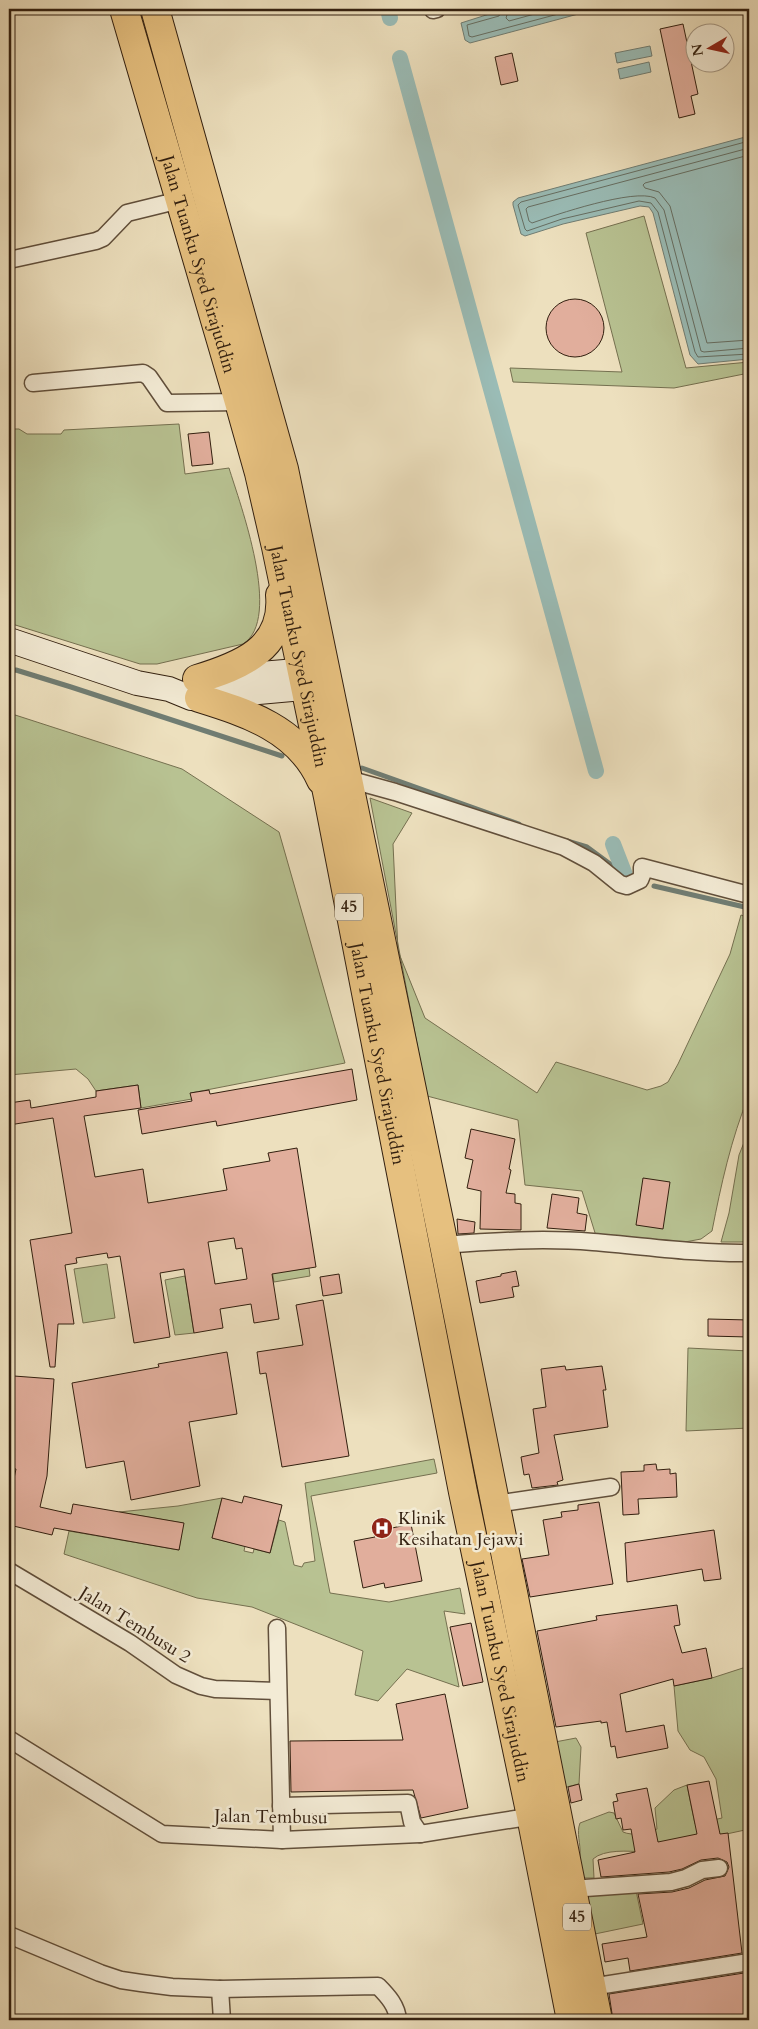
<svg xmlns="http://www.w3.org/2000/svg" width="758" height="2029" viewBox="0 0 758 2029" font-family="Cardo,serif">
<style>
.green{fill:#b8c292;stroke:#757050}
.water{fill:#9abcb6;stroke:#707d73}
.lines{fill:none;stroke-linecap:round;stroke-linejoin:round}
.shore{stroke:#666e62;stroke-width:1}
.stream{stroke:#707d73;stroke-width:5}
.canal{stroke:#9abcb6;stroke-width:16}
.building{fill:#e1ae9c;stroke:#321f0f;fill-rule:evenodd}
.street-casing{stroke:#614f3b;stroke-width:19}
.secondary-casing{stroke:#321f0f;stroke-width:26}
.highway-casing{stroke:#321f0f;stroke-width:30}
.street{stroke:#f3ebd5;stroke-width:16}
.secondary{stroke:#f3ebd5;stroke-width:24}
.highway{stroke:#e6c07f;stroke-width:28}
.labels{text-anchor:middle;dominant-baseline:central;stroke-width:5;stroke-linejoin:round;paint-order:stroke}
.shield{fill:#f3ebd5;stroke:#6c5c4a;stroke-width:1}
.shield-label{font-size:16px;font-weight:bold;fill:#321f0f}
.street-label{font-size:18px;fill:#321f0f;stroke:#f3ebd5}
.poi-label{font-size:18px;fill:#321f0f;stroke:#f3ebd5;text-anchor:start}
</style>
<rect width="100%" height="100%" fill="#ede0be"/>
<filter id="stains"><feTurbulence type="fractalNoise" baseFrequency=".004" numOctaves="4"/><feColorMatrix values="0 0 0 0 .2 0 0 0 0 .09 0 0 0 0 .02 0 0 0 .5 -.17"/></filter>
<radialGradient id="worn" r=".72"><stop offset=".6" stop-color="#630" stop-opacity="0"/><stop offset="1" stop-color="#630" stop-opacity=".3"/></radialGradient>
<g class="green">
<path d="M644,216L686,368L749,362V373L674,388L513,382L510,368L622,372L586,233Z"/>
<path d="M179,424L185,474L229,468C240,504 283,619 243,644L157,664H140L9,623V429H19L27,434H61L64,430Z"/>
<path d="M9,713L182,769L279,832L345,1063L191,1093L192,1099L141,1108L138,1085L96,1091L88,1079L76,1069L9,1075Z"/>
<path d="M370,798L412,813L393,844L398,951L425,1018L537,1093L556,1062L647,1090L661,1086L668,1082L678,1064L730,954L741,915L749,918V1095C731,1139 721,1185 712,1231L701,1239L685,1242L596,1236L582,1191L525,1185L518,1120L427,1096Z"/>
<path d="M749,1130V1242H721L729,1213L739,1155Z"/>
<path d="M268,1247L288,1271L309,1268L310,1276L274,1282Z"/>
<path d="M107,1264L115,1318L83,1323L74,1269Z"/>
<path d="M185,1276L194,1333L175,1335L165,1280Z"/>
<path d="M688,1348L749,1351V1428L686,1431Z"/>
<path d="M434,1459L437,1473L311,1496L330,1593L389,1602L460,1588L465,1614L444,1611L459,1687L407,1669L378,1701L355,1695L363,1651L252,1607L197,1598L64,1554L69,1531L179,1550L183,1523L119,1512L178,1506L222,1498L212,1538L245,1546L244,1551L253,1553L254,1549L270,1553L279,1520L285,1522L294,1565L302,1567L304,1563L315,1561L305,1483Z"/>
<path d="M749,1666V1850L745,1830L643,1852C629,1851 604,1849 593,1859L594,1878H576C575,1869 579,1863 580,1855C581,1844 576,1833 580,1823L609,1812L614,1813L623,1832C632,1836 649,1834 657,1829L655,1808L674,1790L687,1785L695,1824L722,1818L716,1779L704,1757L690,1750L678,1731L674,1686L712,1678Z"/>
<path d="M576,1738L581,1747L579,1784L562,1788L555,1742Z"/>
<path d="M635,1886L643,1924L590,1935L582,1893Z"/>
</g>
<g class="water">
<path d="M505,9H597L470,43L465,40L461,23Z"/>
<path d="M650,46L652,56L617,63L615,53Z"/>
<path d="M649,62L651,72L620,79L618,69Z"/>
<path d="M749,136V359L698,364L690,355L653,213L649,207L640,206L563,224L525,236L521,234L513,205V202L518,198Z"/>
</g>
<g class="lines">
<g class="shore">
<path d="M502,9L499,16L467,25L469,36L472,37L577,9"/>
<path d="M509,9L506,18L509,21L553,9"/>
<path d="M749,141L521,202L518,205L525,229L527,231L562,219L639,201L651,203L658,212L695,352L698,357L749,354"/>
<path d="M749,148L528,207L526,209L529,221L532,223C555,215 634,188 655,198L664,210L701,351L704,352L749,348"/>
<path d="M749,155L645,183L643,185L645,188L659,192L670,206L707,343L749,340"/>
</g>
<g class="stream">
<path d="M9,671L16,670L71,687L282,756"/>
<path d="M362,768L519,824"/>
<path d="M567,841L587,847L625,875"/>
<path d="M654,886L749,908"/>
</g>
<g class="canal">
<path d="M388,9L390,18"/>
<path d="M400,58L596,771"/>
<path d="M613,844L625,875"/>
</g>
</g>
<g class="building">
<path d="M683,24L698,94L691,96L695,114L679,118L660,29Z"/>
<path d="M512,53L518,81L501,85L495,57Z"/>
<circle cx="575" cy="328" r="29"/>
<path d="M209,432L213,464L192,466L188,434Z"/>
<path d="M352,1069L357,1100L217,1126L216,1121L142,1134L138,1110L192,1101L190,1093L209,1090L210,1094Z"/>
<path d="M138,1085L141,1108L84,1116L95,1177L143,1169L148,1203L227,1190L223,1169L270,1161L268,1153L297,1148L316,1267L272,1274L279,1319L254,1323L251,1304L220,1309L223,1328L194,1333L184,1269L160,1273L170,1337L134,1343L120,1256L108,1258L107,1253L76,1258L77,1263L65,1265L74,1324H58L55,1367H50L30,1240L72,1233L53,1118L9,1125V1103L30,1100L31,1108L96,1097V1091ZM234,1238L236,1249L242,1248L247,1279L215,1284L208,1242Z"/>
<path d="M471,1129L515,1139L509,1169L511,1170L506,1193L515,1194V1203L521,1204V1230L480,1229L481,1191L467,1188L473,1160L465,1158Z"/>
<path d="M643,1178L670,1182L663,1229L636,1225Z"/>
<path d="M552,1194L579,1198L577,1213L587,1215L585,1231L547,1228Z"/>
<path d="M457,1219L475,1222L474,1233L458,1234Z"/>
<path d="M516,1271L519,1286L512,1287L514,1297L480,1303L476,1281L501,1276V1274Z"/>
<path d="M339,1274L342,1293L323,1296L320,1277Z"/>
<path d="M323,1300L349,1456L282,1467L266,1373L260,1374L257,1352L303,1345L296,1305Z"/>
<path d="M708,1319L749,1320V1337L708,1336Z"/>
<path d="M227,1352L237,1414L189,1422L200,1486L131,1500L124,1461L86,1468L72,1383L159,1367L158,1364Z"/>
<path d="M565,1366L566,1370L602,1366L606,1390H603L608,1427L554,1435L563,1480L557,1482L558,1485L532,1488L529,1474L524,1475L521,1457L539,1453L533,1409L546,1407L541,1369Z"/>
<path d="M14,1376L54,1379L47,1476L40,1507L71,1514L73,1504L184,1523L179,1550L54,1528L52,1535L9,1525V1502L16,1469L9,1468Z"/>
<path d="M656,1464L657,1470L670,1469V1474L676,1473L677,1497L638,1499L639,1514L623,1515L621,1472L644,1471V1465Z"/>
<path d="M244,1496L282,1505L270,1553L212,1538L222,1498L242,1503Z"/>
<path d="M599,1502L613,1584L530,1597L522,1559L549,1555L543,1520L562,1517L561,1512L578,1510V1505Z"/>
<path d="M411,1524L422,1581L385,1588L384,1583L363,1588L354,1541L375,1537L373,1532Z"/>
<path d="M714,1530L721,1579L704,1581L702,1569L627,1582L625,1543Z"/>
<path d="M677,1605L680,1625L674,1626L682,1653L706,1648L712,1678L674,1686L673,1679L620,1694L626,1732L664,1725L668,1748L617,1758L615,1746L611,1747L607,1722L601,1723V1721L556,1727L537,1631L597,1620L596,1616Z"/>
<path d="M471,1623L483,1682L463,1686L450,1627Z"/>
<path d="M445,1694L468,1808L421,1818L413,1790L291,1792L290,1741L403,1740L396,1704Z"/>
<path d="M709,1781L720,1834L728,1833L742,1953L630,1971L628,1958L605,1962L602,1944L647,1937L638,1894L672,1892L689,1888L705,1880L725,1876L729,1867L727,1862L718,1858L701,1860L682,1869L669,1872L601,1877L598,1860L635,1852L631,1829L623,1830L621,1818L616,1819L613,1802L618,1801L616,1794L647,1788L658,1842L697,1834L687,1785Z"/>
<path d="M579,1784L582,1800L571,1803L568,1787Z"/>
<path d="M744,1973L745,1982L749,1981V2020H613L609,1994Z"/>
</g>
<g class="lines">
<g class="street-casing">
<g id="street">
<path d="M433,9V10L437,9"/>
<path d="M9,260L96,241L103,238L127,213L180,200"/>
<path d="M33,383L143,373L149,377L167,403L239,402"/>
<path d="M348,779L395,792L564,847L594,863L620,884L627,886L640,880L642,875V867L749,895"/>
<path d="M444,1245C494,1241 543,1238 593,1242C645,1246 697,1254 749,1253"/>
<path d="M495,1504L611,1487"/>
<path d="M9,1571L130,1643L176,1675L201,1686L215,1689L278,1691"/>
<path d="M277,1628L282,1840"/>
<path d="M9,1739L162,1834L282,1840L420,1834L540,1815"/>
<path d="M281,1806L408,1803L412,1822L420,1834"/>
<path d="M571,1889L671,1882L686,1878L702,1870L719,1868"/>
<path d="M9,1935L100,1973L121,1980L141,1983L172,1987L220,1989L378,1986C388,1996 397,2006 398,2020"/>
<path d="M591,1987L749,1962"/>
<path d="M220,1989L222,2020"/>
</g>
</g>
<g class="secondary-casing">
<g id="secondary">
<path d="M9,640L137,683L169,689L191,698L325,686"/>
<path d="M214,678L320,669"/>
</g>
</g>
<g class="highway-casing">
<g id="highway">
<path id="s1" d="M124,9L239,402L259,473L276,547L328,797L463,1492L531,1816L571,2020"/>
<path d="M155,9L284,469L444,1245L598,2020"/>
<path d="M197,679C240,666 285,649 280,595"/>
<path d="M199,698C247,713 298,729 321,780"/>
</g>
</g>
<use href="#street" class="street"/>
<use href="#secondary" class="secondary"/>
<use href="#highway" class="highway"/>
</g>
<defs>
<g id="hospital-disc" transform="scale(1.125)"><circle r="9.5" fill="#8f2418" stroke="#f3ebd5"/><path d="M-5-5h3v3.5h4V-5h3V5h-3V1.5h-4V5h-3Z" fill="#fff"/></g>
</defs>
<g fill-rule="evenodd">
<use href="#hospital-disc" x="382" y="1528"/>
</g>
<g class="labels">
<g class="shield">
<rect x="335" y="893.5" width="28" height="27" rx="4"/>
<rect x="563" y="1903.5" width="28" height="27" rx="4"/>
</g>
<g class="shield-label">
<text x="349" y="907">45</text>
<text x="577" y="1917">45</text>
</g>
<g class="street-label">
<text stroke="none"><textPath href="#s1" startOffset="266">Jalan Tuanku Syed Sirajuddin</textPath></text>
<text stroke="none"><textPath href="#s1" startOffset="671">Jalan Tuanku Syed Sirajuddin</textPath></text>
<text stroke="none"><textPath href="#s1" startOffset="1076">Jalan Tuanku Syed Sirajuddin</textPath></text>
<text transform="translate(135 1625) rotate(32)">Jalan Tembusu 2</text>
<text stroke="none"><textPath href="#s1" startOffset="1706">Jalan Tuanku Syed Sirajuddin</textPath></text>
<text transform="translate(271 1817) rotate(1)">Jalan Tembusu</text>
</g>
<g class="poi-label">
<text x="398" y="1518">Klinik<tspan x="398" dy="21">Kesihatan Jejawi</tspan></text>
</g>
</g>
<rect width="758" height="2029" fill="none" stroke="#ede0be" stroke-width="30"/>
<rect x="10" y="10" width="738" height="2009" fill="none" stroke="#321f0f" stroke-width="2.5"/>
<rect x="15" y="15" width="728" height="1999" fill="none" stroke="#321f0f"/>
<g transform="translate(710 48) rotate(261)"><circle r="24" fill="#f3ebd5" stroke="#a69986"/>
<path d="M0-4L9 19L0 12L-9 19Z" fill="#8f2418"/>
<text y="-8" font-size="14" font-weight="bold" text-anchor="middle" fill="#321f0f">N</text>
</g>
<rect width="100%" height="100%" filter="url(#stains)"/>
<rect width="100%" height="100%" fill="url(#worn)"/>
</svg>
